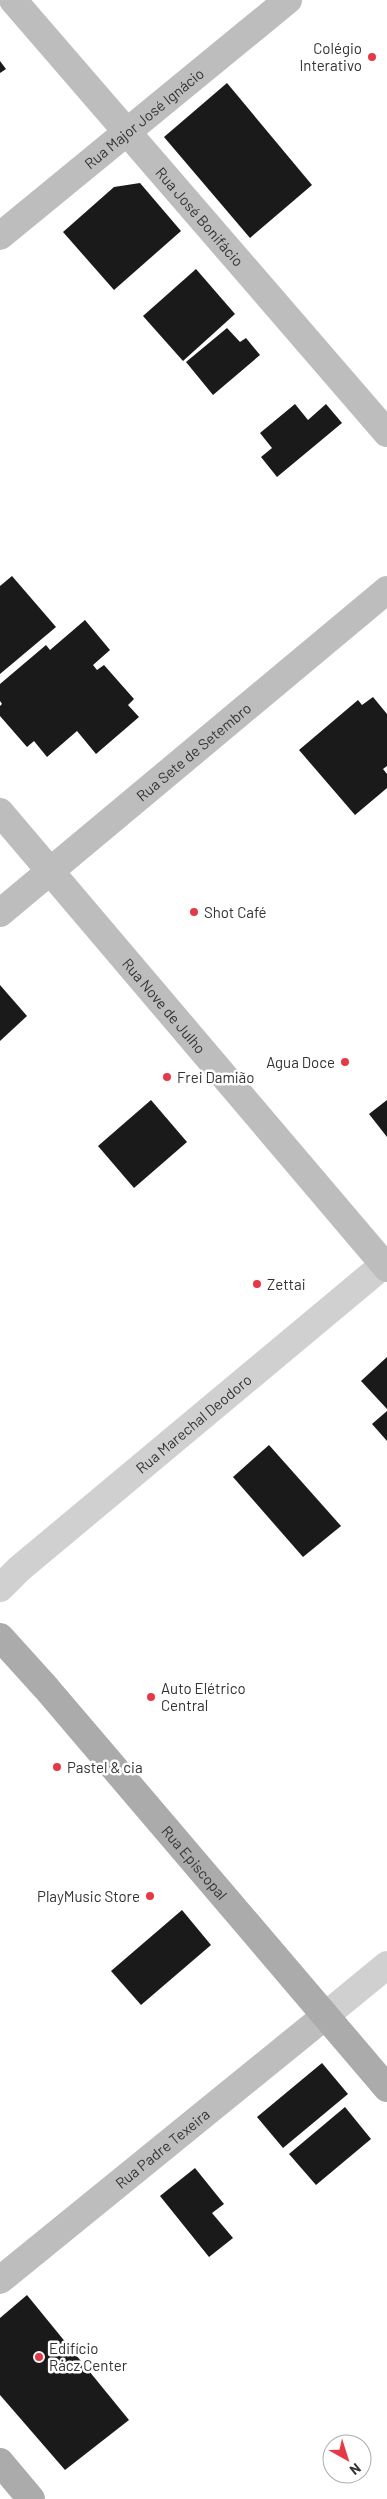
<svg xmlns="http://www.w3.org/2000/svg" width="387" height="2499" viewBox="0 0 387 2499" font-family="Barlow,sans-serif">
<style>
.building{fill:#1a1a1a}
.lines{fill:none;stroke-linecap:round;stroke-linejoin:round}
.street{stroke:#d0d0d0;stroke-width:28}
.secondary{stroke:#bdbdbd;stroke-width:28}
.primary{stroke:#ababab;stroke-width:28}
.poi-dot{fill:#e63946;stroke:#fff;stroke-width:2}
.labels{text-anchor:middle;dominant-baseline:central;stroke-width:5;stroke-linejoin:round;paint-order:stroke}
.poi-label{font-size:15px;fill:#333;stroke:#fff;text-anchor:start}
.street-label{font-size:15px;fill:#333;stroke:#fff}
</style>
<rect width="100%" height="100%" fill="#fff"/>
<g class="building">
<path d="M0,61L6,69L0,73Z"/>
<path d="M227,83L312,185L250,238L164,137Z"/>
<path d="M140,183L181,231L114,290L63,232L114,187Z"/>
<path d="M196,269L235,314L183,361L143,316Z"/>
<path d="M227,328L240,342L246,338L260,355L213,395L186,362Z"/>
<path d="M295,404L308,420L326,404L342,423L277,477L261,457L272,448L260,433Z"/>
<path d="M12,576L56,627L0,674V586Z"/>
<path d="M85,620L110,650L93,665L97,670L104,665L134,699L128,705L139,717L96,754L77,731L47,757L34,741L27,747L0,716V706L2,704L0,701V684L46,645L50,650Z"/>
<path d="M373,697L387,714V766L383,769L387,774V788L355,815L299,750L358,700L362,705Z"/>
<path d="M0,985L27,1016L0,1041Z"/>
<path d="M151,1100L187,1142L134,1188L98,1146Z"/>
<path d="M387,1100V1137L369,1114Z"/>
<path d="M387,1357V1409L361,1381Z"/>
<path d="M387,1411V1441L372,1424Z"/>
<path d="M269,1445L341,1526L303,1557L233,1477Z"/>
<path d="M182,1910L211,1945L141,2005L111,1971Z"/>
<path d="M322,2063L348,2094L283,2148L257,2117Z"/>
<path d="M345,2107L371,2139L316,2185L289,2154Z"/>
<path d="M195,2168L224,2204L212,2213L233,2238L209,2257L160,2196Z"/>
<path d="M27,2295L129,2420L65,2470L0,2395V2318Z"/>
</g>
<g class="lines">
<g class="street">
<path id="s1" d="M0,1588L19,1569L387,1262"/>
<path d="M325,2016L387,1965"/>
</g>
<g class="secondary">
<path id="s2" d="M13,0L387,433"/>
<path id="s3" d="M0,236L288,0"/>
<path id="s4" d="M0,812L387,1268"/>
<path id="s5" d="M0,913L387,590"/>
<path id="s6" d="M0,2280L325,2016"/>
</g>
<g class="primary">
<path id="s7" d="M0,1637L47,1689L387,2088"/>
<path d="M0,2462L31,2499"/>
</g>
</g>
<g class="poi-dot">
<circle cx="372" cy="57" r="5"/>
<circle cx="194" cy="912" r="5"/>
<circle cx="345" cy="1062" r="5"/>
<circle cx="167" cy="1077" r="5"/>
<circle cx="257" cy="1284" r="5"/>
<circle cx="151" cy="1697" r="5"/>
<circle cx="57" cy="1767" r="5"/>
<circle cx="150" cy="1896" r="5"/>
<circle cx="39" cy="2357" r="5"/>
</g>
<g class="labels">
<g class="poi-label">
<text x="362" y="48" text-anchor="end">Colégio<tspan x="362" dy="17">Interativo</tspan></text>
<text x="204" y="912">Shot Café</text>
<text x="335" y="1062" text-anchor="end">Agua Doce</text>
<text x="177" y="1077">Frei Damião</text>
<text x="267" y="1284">Zettai</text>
<text x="161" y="1688">Auto Elétrico<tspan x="161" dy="17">Central</tspan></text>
<text x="67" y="1767">Pastel &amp; cia</text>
<text x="140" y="1896" text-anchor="end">PlayMusic Store</text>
<text x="49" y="2348">Edifício<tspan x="49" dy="17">Rácz Center</tspan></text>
</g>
<g class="street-label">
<text stroke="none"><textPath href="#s3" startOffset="186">Rua Major José Ignácio</textPath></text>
<text stroke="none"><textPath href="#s2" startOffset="286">Rua José Bonifácio</textPath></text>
<text stroke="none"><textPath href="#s5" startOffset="252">Rua Sete de Setembro</textPath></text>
<text stroke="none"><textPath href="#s4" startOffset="254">Rua Nove de Julho</textPath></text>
<text stroke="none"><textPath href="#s1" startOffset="254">Rua Marechal Deodoro</textPath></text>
<text stroke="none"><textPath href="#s7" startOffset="298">Rua Episcopal</textPath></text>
<text stroke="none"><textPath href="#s6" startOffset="209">Rua Padre Texeira</textPath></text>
</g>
</g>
<g transform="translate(347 2459) rotate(141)"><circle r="24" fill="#ffffff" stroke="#adadad"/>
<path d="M0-4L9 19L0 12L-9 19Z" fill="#e63946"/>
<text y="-8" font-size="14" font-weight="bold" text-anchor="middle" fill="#333333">N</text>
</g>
</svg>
